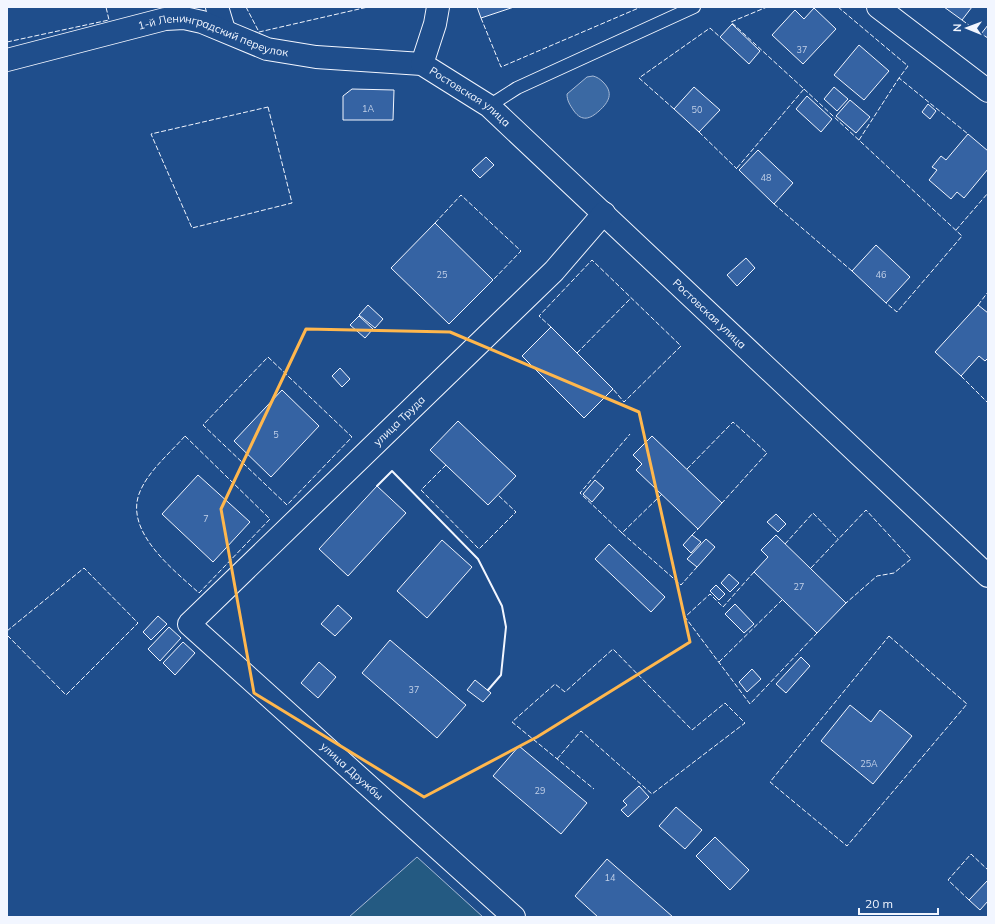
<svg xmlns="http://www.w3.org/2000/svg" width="995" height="924" viewBox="0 0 995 924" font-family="Mulish,sans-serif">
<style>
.green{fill:#245a82;stroke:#a8bbd7}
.water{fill:#3b69a3;stroke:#a8bbd7}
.building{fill:#3563a3;stroke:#f2f6ff}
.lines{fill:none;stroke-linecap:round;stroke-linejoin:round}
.service-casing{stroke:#f2f6ff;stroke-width:14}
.minor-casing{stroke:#f2f6ff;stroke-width:24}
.service{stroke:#1f4e8c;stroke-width:12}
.minor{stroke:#1f4e8c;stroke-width:22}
.fence{stroke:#f2f6ff;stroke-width:1;stroke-dasharray:5 2;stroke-linecap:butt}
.wall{stroke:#f2f6ff;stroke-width:2}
.marked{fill:none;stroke:#ffb74d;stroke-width:3;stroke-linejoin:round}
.labels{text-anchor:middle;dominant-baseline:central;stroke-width:3;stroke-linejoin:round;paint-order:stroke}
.number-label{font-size:9px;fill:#c3d1e8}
.street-label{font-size:11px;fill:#f2f6ff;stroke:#1f4e8c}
</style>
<rect width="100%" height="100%" fill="#1f4e8c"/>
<path class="green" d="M417,857L483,917H349Z"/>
<path class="water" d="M593,76C597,77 600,79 603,82C614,93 609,102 599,111C590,119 582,122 574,111C570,105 567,101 567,94L587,77Z"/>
<g class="building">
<path d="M477,7H514L481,18Z"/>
<path d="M944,7H972L962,20Z"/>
<path d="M814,8L836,29L803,64L772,35L795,10L804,19Z"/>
<path d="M732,24L760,51L749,64L720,37Z"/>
<path d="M988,25V38L981,34Z"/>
<path d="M859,45L889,71L864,100L834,75Z"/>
<path d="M694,87L720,110L699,132L674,109Z"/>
<path d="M834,87L848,99L837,111L824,99Z"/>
<path d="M352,89L394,90L393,120H343V96Z"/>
<path d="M807,96L832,119L821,132L796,109Z"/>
<path d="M850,100L870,117L856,133L836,116Z"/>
<path d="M928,104L936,111L930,119L922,112Z"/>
<path d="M968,134L988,151V169L964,198L957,192L951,199L929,180L937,170L932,167L941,156L946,160Z"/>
<path d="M758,150L793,183L774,204L739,170Z"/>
<path d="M486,157L494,165L480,178L472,170Z"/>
<path d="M435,223L493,280L449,324L391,268Z"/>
<path d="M876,245L910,277L886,303L852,271Z"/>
<path d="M746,258L755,268L737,286L727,275Z"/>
<path d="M368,305L383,319L375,328L359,315Z"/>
<path d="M978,305L988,313V358L985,361L979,356L961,376L935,352Z"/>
<path d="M359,316L373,329L365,338L350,325Z"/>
<path d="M551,327L613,389L584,418L522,356Z"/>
<path d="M340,368L350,379L342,387L332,376Z"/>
<path d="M282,390L319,426L271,477L234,441Z"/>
<path d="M458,421L516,476L488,505L430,450Z"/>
<path d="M652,436L722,503L698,529L636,470L642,464L633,455Z"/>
<path d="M198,475L250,522L213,562L162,514Z"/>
<path d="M595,480L604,488L592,502L583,494Z"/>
<path d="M377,486L406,513L348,576L319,549Z"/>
<path d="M776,514L786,524L778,532L767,522Z"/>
<path d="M692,535L701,542L691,553L683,545Z"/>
<path d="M776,535L846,603L817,633L754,572L768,557L761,550Z"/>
<path d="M706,539L715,547L697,567L687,559Z"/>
<path d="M442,540L472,567L427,618L397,591Z"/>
<path d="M609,544L665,597L651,612L595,559Z"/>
<path d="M729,574L739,583L730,592L721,583Z"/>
<path d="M716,585L725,594L719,600L710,591Z"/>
<path d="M735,604L754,624L744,633L725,614Z"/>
<path d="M338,605L352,618L335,636L321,624Z"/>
<path d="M158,616L167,624L151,640L143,632Z"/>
<path d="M169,627L181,638L160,661L148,649Z"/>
<path d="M390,640L466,705L437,738L362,673Z"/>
<path d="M183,642L195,653L175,675L163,663Z"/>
<path d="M801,657L810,666L786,693L776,684Z"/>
<path d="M319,662L336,677L318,698L301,683Z"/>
<path d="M752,669L761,679L747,692L739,682Z"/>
<path d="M475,680L491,693L483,702L467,690Z"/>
<path d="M850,705L871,722L880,710L912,736L873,784L821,741Z"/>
<path d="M519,746L587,803L561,834L493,776Z"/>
<path d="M639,786L649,797L628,817L621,810L627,805L623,801Z"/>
<path d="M676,807L702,830L685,849L659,826Z"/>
<path d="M715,837L749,870L730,890L696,856Z"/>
<path d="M607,859L673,917H598L575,896Z"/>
<path d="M988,880V901L980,910L969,900Z"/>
</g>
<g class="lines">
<g class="service-casing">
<path id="service" d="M489,106L517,88L694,7"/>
</g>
<g class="minor-casing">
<g id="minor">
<path d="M217,7L224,30"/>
<path d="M878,7L988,91"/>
<path id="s1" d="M7,60L165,19L184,18L202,22L267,49L316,57L422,64L489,106L988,576"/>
<path d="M422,64L435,24L438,7"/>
<path id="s2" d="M514,917L189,624L554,271L604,213"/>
</g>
</g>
<use href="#service" class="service"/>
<use href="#minor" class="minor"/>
<g class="fence">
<path d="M246,7L259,32L368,7"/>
<path d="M838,7L908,66L899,78L968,134"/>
<path d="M481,18L501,67L641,7"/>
<path d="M962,20L981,34"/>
<path d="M7,42L109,20L106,7"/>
<path d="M804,89L962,236L897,312L886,303"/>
<path d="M268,107L292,203L192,228L151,134Z"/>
<path d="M674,109L639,78L710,28L720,37"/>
<path d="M699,132L737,169"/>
<path d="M859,140L899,78"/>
<path d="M737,168L804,89L731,22L767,7"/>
<path d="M774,204L852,271"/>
<path d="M435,223L461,195L521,251L493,280"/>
<path d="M956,230L988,193"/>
<path d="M978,305L988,292"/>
<path d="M551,327L539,316L592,260L681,346L624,402L613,389"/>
<path d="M577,353L631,298"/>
<path d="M268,357L352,437L287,505L203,425Z"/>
<path d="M961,376L988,403"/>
<path d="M185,436L270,519L199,593C175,571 125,533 139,494C147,472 170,453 185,436Z"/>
<path d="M446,465L421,490L479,549L516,512L498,495"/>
<path d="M687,469L733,422L767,453L722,503"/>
<path d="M662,494L622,533L681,585L697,567"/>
<path d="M622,533L580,493L630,434"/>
<path d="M692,535L698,529"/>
<path d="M785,544L813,513L838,539"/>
<path d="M811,568L866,510L911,559L894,573L877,576L846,603"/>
<path d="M754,572L723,607L710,594L685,617L750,704L817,633"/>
<path d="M7,631L84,568L138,623L66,695L7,635"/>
<path d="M889,636L967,704L847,846L770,782Z"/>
<path d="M719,662L782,600"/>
<path d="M557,759L581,731L652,794L745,723L725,703L692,730L613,649L565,692L555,684L512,722L594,789"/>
<path d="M969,900L948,880L971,854L988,870"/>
</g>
<path class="wall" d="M377,486L392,471L478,559L502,606L506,627L501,675L488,690"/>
</g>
<path class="marked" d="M306,329L450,332L639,412L690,642L537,737L424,797L254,693L221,509Z"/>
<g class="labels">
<g class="number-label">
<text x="802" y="49">37</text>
<text x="368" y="108">1А</text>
<text x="697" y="109">50</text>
<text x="766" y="177">48</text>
<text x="442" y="274">25</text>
<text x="881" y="274">46</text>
<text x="276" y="434">5</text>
<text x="206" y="518">7</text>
<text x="799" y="586">27</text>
<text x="414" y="689">37</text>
<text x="869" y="763">25А</text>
<text x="540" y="790">29</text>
<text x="610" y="877">14</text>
</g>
<g class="street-label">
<text stroke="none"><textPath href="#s1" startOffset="214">1-й Ленинградский переулок</textPath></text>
<text stroke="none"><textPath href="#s1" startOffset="485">Ростовская улица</textPath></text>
<text stroke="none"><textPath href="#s1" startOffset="809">Ростовская улица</textPath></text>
<text stroke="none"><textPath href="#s2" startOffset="730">улица Труда</textPath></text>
<text transform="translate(352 771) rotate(42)">улица Дружбы</text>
</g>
</g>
<rect width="995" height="924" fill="none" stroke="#f2f6ff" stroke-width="16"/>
<g transform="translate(967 28) rotate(271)" stroke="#1f4e8c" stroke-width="3" paint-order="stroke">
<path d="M0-3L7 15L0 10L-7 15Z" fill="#f2f6ff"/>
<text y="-6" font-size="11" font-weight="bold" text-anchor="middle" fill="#f2f6ff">N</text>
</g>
<path d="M859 908v6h79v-6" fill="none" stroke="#f2f6ff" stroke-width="2"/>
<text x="865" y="908" font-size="12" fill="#f2f6ff" stroke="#1f4e8c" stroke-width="3" paint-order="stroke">20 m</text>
</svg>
